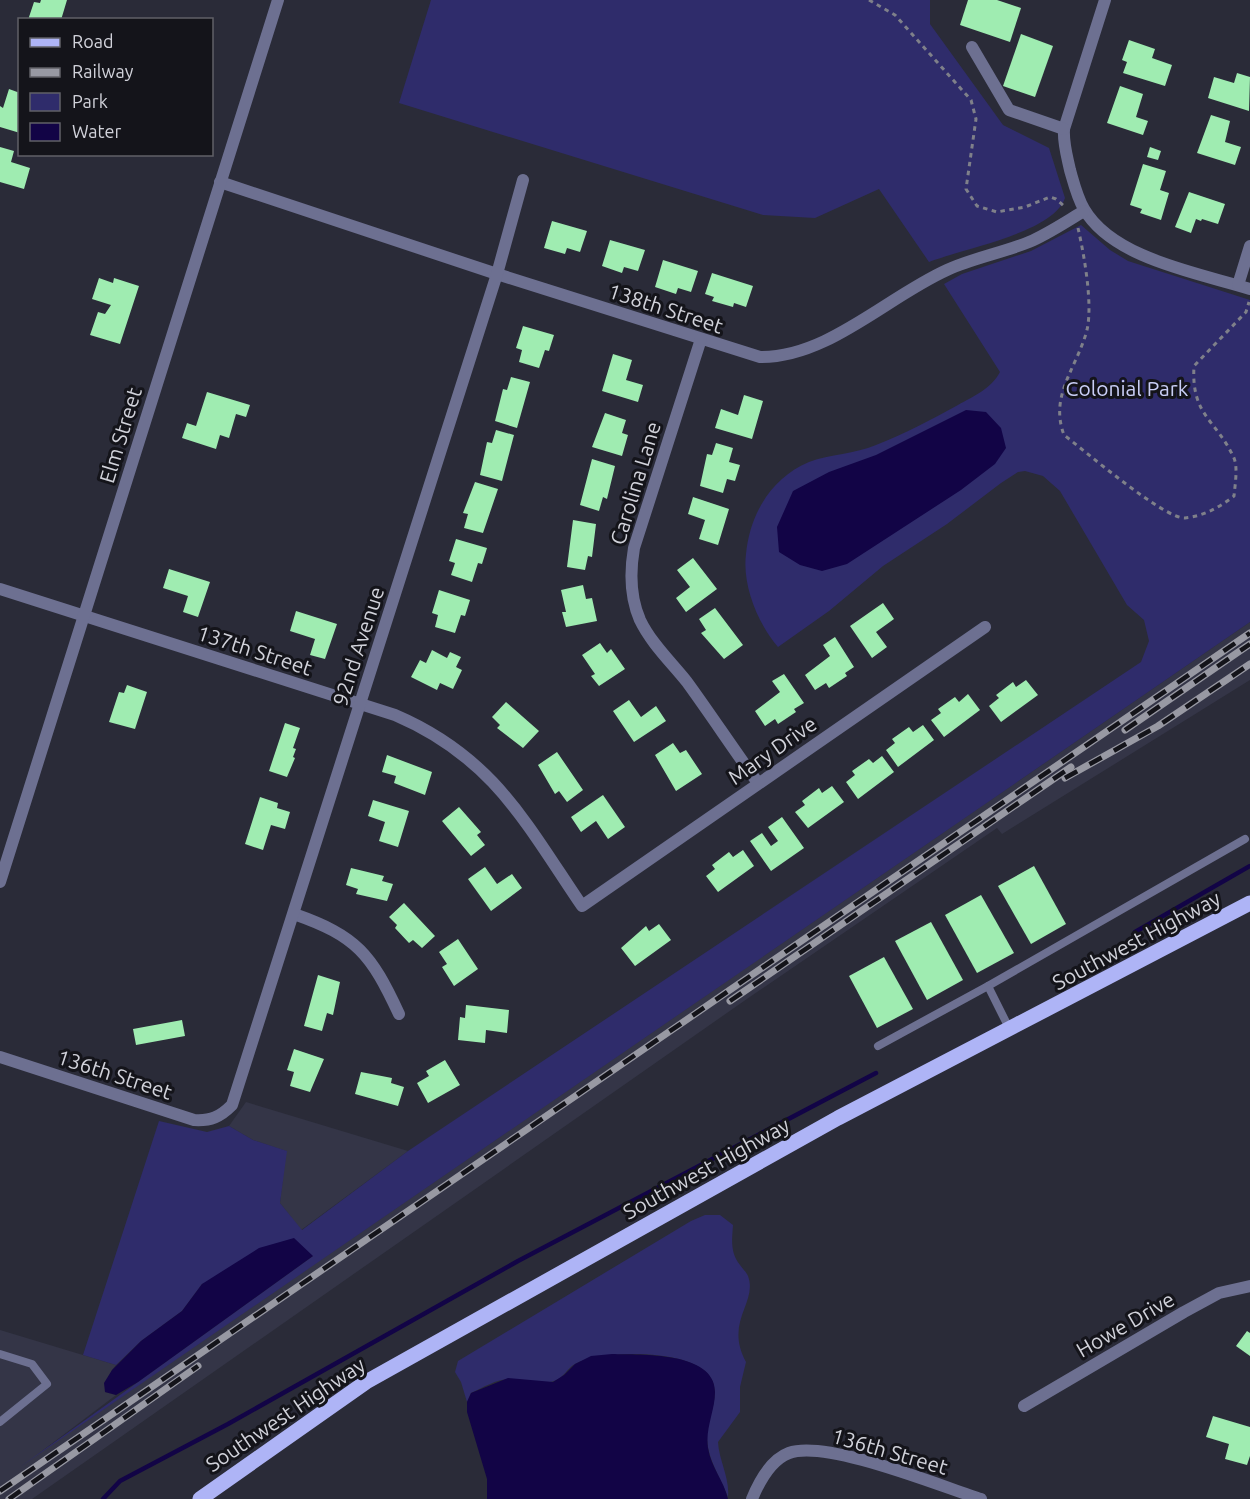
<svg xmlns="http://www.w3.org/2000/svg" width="1250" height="1499" viewBox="0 0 1250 1499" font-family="Ubuntu,sans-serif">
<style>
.built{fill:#343547}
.green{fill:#2f2c6b}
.water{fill:#120446}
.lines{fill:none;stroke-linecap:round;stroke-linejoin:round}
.stream{stroke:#120446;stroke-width:4.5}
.building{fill:#9fecb1}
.path{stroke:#7f808a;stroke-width:3;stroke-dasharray:4.5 4.5;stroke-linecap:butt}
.lane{stroke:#6d7091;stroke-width:8}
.street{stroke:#6d7091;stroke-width:12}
.primary{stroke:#aeb4f6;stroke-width:15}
.rail-casing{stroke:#9899a3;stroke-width:7}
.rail{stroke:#14141a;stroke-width:4.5;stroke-dasharray:14;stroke-linecap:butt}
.labels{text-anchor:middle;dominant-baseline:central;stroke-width:6;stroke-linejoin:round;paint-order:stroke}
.street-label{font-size:21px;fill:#d1d2da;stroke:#14141a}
.park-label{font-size:21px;fill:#c9cef6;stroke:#14141a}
</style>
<rect width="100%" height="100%" fill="#2a2b38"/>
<g class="built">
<path d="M1250,622V680L1002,834L997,828L744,1001L32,1499H0V1330L116,1365L112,1370L105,1392L116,1395L38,1454Z"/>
<path d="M246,1102L408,1151L301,1230L280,1203L286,1151L253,1140L229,1126Z"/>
</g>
<g class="green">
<path d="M431,0H930V24L1003,125L1049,148L1065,198C1053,233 962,249 929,262L879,189L815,218L763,215L399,103Z"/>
<path d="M1081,225L1110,250L1128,261L1250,300V622L20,1467L313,1256L202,1284L182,1311L141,1341L116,1365L83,1355L159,1121L207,1132L229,1126L253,1140L287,1151L280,1203L302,1230L408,1151L1141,662L1149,641L1144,620L1127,605L1060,491L1043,476L1025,471L1018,472L1001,483L947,524L883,566L829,611L778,647C758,624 742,585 746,554C750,514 771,478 809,462C830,454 855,454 876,445C904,434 931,420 958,405C974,396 991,389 1000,372L944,284L962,274L1031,251Z"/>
<path d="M705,1215H720L733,1225C732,1240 730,1252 740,1265C742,1268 747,1273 748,1276C758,1303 724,1321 746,1362L740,1387V1412L718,1442C719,1461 730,1478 728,1497C720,1476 706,1458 707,1433C708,1416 720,1397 712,1380C698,1348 601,1349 575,1364C567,1368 564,1378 554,1381C540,1386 523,1378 509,1379C497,1379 482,1388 471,1393L467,1402L461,1382L455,1372L458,1361L691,1221Z"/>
</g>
<g class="water">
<path d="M966,410L986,412L1001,428L1006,448L995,464L961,490L847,564L822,571L800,565L779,552L777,527L793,491L829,472L876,455Z"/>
<path d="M294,1238L313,1256L138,1382L116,1395L105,1392L104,1383L112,1370L141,1341L182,1311L202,1284L259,1248Z"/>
<path d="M612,1354C640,1355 715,1351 715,1392C715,1411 705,1428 708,1448C711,1467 724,1481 728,1499H487V1479L467,1412V1402L471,1393L508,1378L553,1382L564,1375L575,1364L591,1356Z"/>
</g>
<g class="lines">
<g class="stream">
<path d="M1135,932L1250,866"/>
<path d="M103,1499L120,1481L228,1424L518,1261L876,1073"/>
</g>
</g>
<g class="building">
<path d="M41,0H67L61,20H28L34,2L40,3Z"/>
<path d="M968,0H997L1021,8L1010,42L960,25Z"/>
<path d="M1021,34L1053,46L1035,97L1003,86Z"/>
<path d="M1129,40L1155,49L1152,58L1172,65L1165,86L1123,73L1127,62L1122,60Z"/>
<path d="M1237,73L1250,77L1249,111L1208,98L1214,77L1234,83Z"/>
<path d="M1120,86L1143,94L1136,117L1148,121L1143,135L1107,123Z"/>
<path d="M9,89L20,93V133L0,127V106L3,108Z"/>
<path d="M1211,115L1230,121L1225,142L1241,147L1235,165L1197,153Z"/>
<path d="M0,147L14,151L11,162L30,168L24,189L0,182Z"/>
<path d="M1150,147L1161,151L1158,160L1147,157Z"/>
<path d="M1143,164L1166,171L1160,190L1169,193L1161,220L1140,213L1142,209L1130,205Z"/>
<path d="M1189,192L1225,204L1218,224L1202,219L1201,221L1196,219L1191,233L1175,227Z"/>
<path d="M552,221L587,231L580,252L567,248L565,254L544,248Z"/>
<path d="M610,240L645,250L638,271L624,267L622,273L602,266Z"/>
<path d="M663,260L698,271L691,292L678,288L676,294L655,287Z"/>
<path d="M712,273L753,286L746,307L734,303L733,307L712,301L714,297L705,294Z"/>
<path d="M99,278L113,283L114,278L139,286L120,344L90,335L98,312L105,314L111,305L92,299Z"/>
<path d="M523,326L554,335L549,351L545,350L539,368L519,362L522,350L516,348Z"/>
<path d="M613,354L632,360L626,380L643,385L638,402L602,391Z"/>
<path d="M511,377L530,382L517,428L495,421L503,389L507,390Z"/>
<path d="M207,392L250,405L246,417L236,414L229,438L220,435L216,449L182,438L187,423L196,426Z"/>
<path d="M744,395L763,401L752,439L715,428L721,409L738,415Z"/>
<path d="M605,413L626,420L622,433L628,435L622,456L592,447Z"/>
<path d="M496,430L514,435L502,481L480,475L487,442L492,443Z"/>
<path d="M716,443L733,448L729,462L740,465L735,481L727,479L723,493L700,486L707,454L712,455Z"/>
<path d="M592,459L615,466L607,499L603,497L599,511L580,505Z"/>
<path d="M475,482L498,489L483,533L464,528L468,514L463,513Z"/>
<path d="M693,497L729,509L718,545L699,539L705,520L688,514Z"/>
<path d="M573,520L596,524L592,557L588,556L585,570L567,567Z"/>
<path d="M456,539L487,548L482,564L478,563L472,582L451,575L455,563L449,561Z"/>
<path d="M693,558L717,589L686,612L676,598L690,587L677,570Z"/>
<path d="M169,569L210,582L198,617L183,612L188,596L163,588Z"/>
<path d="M583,585L586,599L592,598L597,621L566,627L562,612H566L561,590Z"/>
<path d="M439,590L470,600L465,616L461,615L455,633L435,627L438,615L432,613Z"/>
<path d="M883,603L894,619L876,632L887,647L872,658L850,626Z"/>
<path d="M715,608L743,645L724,659L701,633L706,630L699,619Z"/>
<path d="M296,611L337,624L325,659L310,655L315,639L290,631Z"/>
<path d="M835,637L854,667L845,673L847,676L829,688L826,683L815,690L805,675L830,656L823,645Z"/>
<path d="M600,643L607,653L611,649L625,669L599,686L591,676L595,674L582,655Z"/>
<path d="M432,650L447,658L450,652L461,657L456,667L462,670L453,689L440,683L437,690L411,677L420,660L426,663Z"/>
<path d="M784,674L804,703L794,709L796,712L778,724L775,719L765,726L755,711L780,692L772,681Z"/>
<path d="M1026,680L1038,695L1001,722L989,706L999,698L996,695L1013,682L1016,687Z"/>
<path d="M127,685L147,692L135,729L109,722L119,692L124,693Z"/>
<path d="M968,694L980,710L944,737L931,720L941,713L938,709L955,697L959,702Z"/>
<path d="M629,700L641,717L656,706L666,721L634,742L613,711Z"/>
<path d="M506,702L539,731L523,748L497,728L500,725L492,717Z"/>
<path d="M285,723L300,728L293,748L296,749L293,757L295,758L287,777L269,771Z"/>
<path d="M923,725L934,740L898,767L886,750L895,743L892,739L909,727L913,732Z"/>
<path d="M673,743L680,753L686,750L702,774L676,791L655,755Z"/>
<path d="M557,752L583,790L567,802L559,791L555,794L538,765Z"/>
<path d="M387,755L432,772L425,795L394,783L396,776L382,772Z"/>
<path d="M882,756L894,772L858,799L846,782L855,775L852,771L869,759L873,763Z"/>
<path d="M832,786L844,802L808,828L795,812L805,805L802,801L819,788L822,793Z"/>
<path d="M603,795L625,827L608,839L596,821L581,832L571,817Z"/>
<path d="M260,797L278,803L277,808L290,812L285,829L271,825L263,850L245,844Z"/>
<path d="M373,800L409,811L398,847L379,841L385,822L368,816Z"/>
<path d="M459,807L481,832L477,835L485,845L471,856L442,821Z"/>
<path d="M782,817L804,848L771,871L750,841L762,833L771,846L778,841L768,827Z"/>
<path d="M743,850L754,866L718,892L706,876L715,869L712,865L729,852L733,857Z"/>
<path d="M1034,866L1066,924L1031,944L998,886Z"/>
<path d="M485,867L497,884L512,874L522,888L491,911L468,879Z"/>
<path d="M351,868L384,876L382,881L393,884L387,901L356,894L358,889L346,885Z"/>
<path d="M981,895L1014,953L977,973L945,915Z"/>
<path d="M404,903L435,936L422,948L413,940L409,943L395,928L397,925L389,917Z"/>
<path d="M931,922L963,980L927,1000L895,941Z"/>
<path d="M659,924L671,940L635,966L621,948L646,926L649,931Z"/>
<path d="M458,939L478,969L454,986L442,967L447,964L439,952Z"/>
<path d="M884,957L913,1009L877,1028L849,976Z"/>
<path d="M318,975L340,982L333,1015L327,1013L322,1031L304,1026Z"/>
<path d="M466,1005L509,1010L507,1033L486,1030L485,1043L458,1040L460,1017L465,1018Z"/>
<path d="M182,1020L185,1036L136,1045L133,1029Z"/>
<path d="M294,1049L324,1059L310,1092L290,1086L294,1072L287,1070Z"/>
<path d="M445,1060L460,1085L428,1103L417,1083L429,1076L426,1071Z"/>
<path d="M361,1072L392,1078L391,1083L404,1087L398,1106L355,1094Z"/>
<path d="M1247,1331L1250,1333V1356L1236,1346Z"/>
<path d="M1213,1416L1250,1427V1456L1247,1465L1225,1459L1229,1444L1206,1437Z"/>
</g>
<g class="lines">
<g class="path">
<path d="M869,0L895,15L971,100L976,119L966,189L977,206L997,212L1025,207L1050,197L1056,199L1065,207"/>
<path d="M1078,228C1084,254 1093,304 1087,330C1077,368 1049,395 1064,435C1085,451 1164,519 1185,518C1204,516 1220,507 1234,496C1235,485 1238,468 1234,458C1216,419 1191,416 1194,366L1246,312L1249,302"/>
</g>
<g class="lane">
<path d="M988,986L1245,839"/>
<path d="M878,1046L988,986L1010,1030"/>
<path d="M0,1354L32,1364L47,1384L0,1422"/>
</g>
<g class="street">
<path d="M1105,0L1064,129C1063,143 1067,156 1070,170C1074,184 1077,197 1084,209C1113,259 1199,273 1250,289"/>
<path d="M972,47L1009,110L1064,129"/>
<path d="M220,182L497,274L760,357C827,358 887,297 947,270C973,258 1002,253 1029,242C1048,234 1067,221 1084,211"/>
<path d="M1238,285L1250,246"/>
<path d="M701,339L634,548C630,571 630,597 640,620C651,643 671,662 687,682C711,715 734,750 758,783"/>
<path d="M0,589L395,715C493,757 525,822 582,906L985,627"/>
<path d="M0,882L278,0"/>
<path d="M294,914C357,936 371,954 399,1014"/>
<path d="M0,1057L194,1120C211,1121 220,1117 232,1105L497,274L523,180"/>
<path d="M1024,1406L1184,1312L1219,1293L1250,1286"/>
<path d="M752,1499C759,1482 770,1460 789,1453C826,1439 940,1486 981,1499"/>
</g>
<path class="primary" d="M200,1499L366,1382L838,1118L1250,903"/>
<g class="rail-casing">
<g id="rail">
<path d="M1125,730L1250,644"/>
<path d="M1065,778L1158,726L1250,664"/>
<path d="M730,1001L1071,767"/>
<path d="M0,1491L1250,633"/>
<path d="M9,1499L198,1366"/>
</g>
</g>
<use href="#rail" class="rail"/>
</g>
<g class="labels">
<g class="street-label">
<text transform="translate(666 308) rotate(18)">138th Street</text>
<text transform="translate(120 435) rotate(-73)">Elm Street</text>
<text transform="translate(635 483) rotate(-73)">Carolina Lane</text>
<text transform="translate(358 646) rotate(-72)">92nd Avenue</text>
<text transform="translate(255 650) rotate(18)">137th Street</text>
<text transform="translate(772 750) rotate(-35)">Mary Drive</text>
<text transform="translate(1136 940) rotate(-28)">Southwest Highway</text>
<text transform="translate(115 1074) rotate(18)">136th Street</text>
<text transform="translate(706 1168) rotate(-29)">Southwest Highway</text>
<text transform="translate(1125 1324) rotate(-30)">Howe Drive</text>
<text transform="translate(285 1414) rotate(-34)">Southwest Highway</text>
<text transform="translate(890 1451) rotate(16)">136th Street</text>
</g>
<g class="park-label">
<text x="1127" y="388">Colonial Park</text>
</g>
</g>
<rect x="18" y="18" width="195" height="138" fill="#14141a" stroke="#606067" stroke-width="1.5"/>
<rect x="30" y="38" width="30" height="9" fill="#aeb4f6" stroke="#606067" stroke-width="1.5"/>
<text x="72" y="48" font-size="18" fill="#d1d2da">Road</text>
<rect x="30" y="68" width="30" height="9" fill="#9899a3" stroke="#606067" stroke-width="1.5"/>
<text x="72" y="78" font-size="18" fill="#d1d2da">Railway</text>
<rect x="30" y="93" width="30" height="18" fill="#2f2c6b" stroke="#606067" stroke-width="1.5"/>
<text x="72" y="108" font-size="18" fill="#d1d2da">Park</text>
<rect x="30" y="123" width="30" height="18" fill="#120446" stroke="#606067" stroke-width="1.5"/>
<text x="72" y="138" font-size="18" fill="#d1d2da">Water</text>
</svg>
